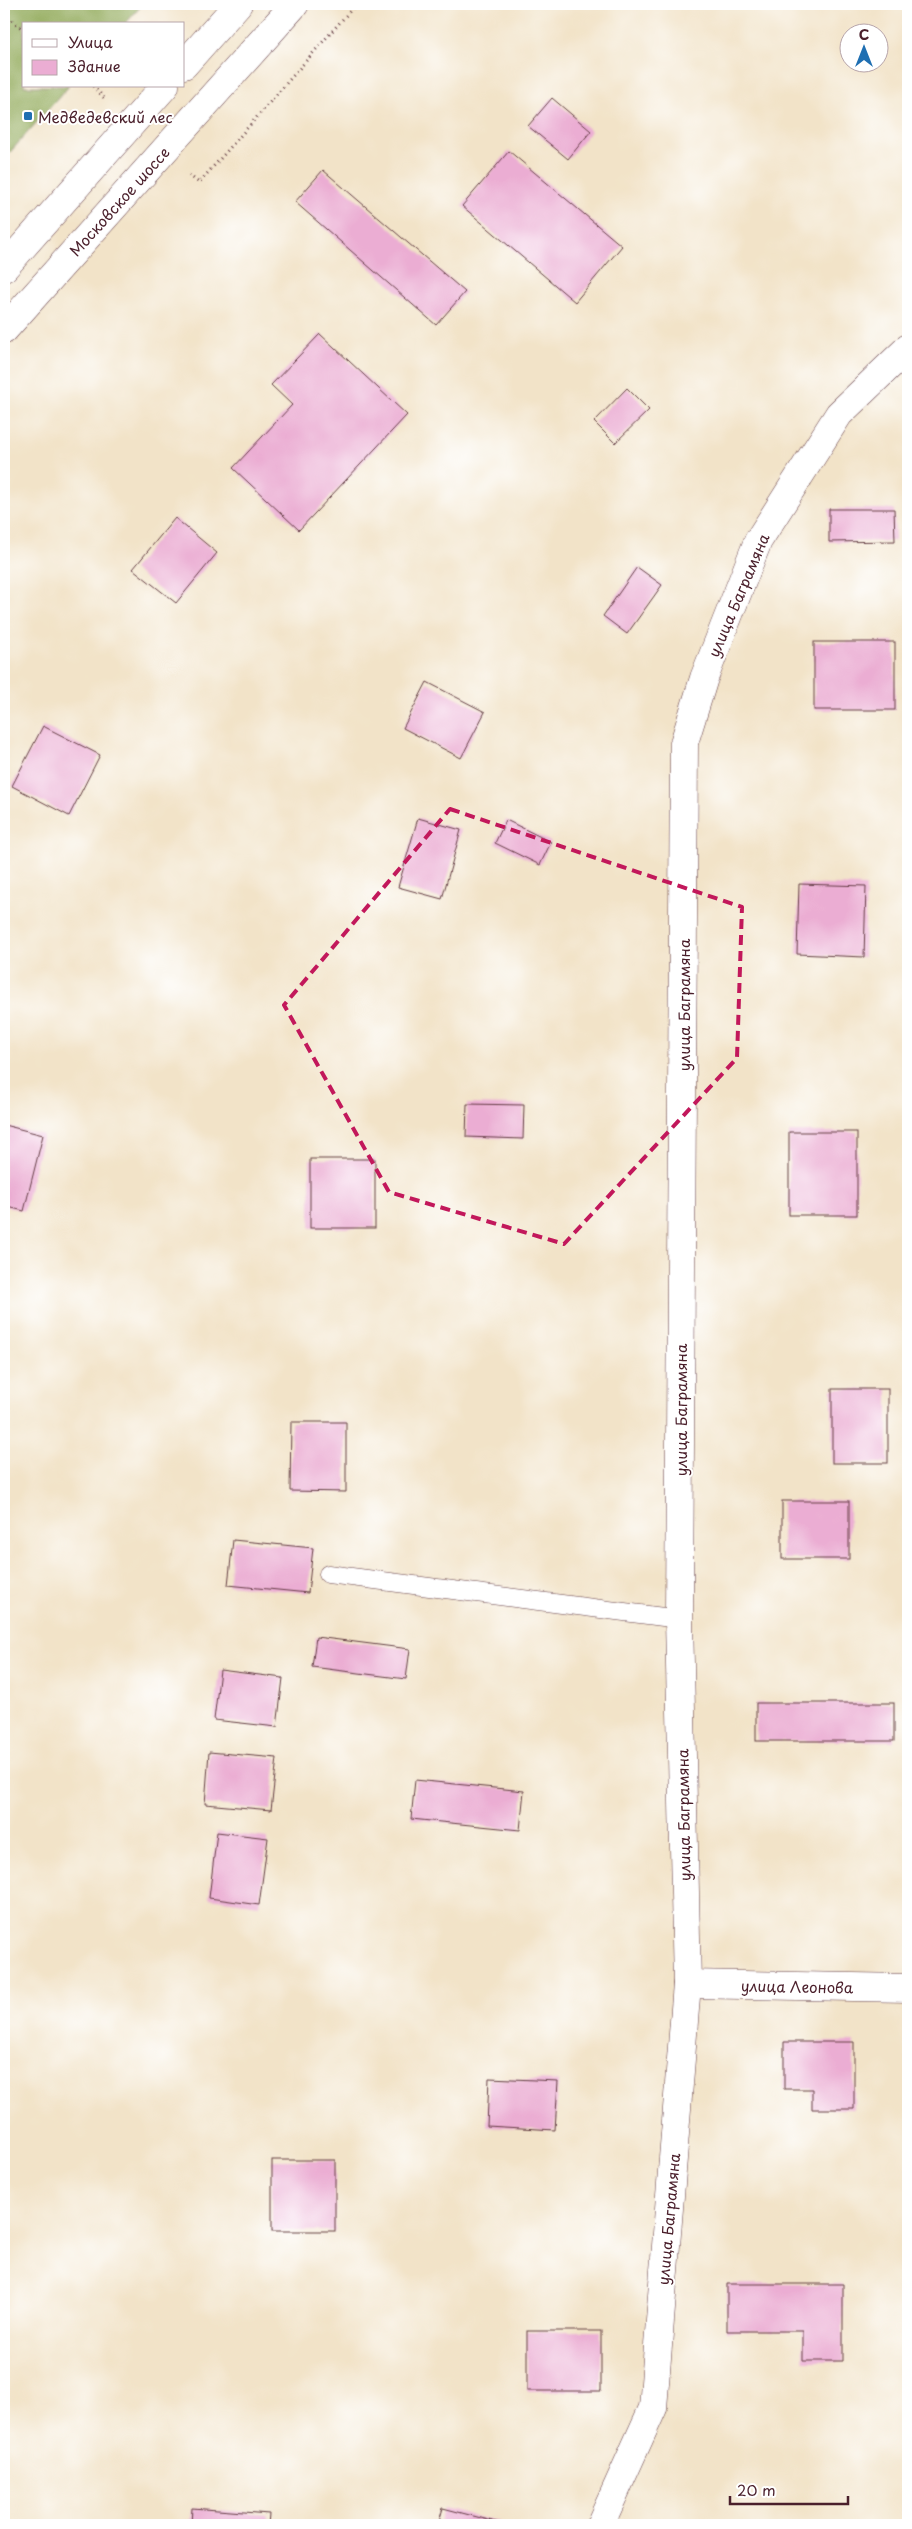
<svg xmlns="http://www.w3.org/2000/svg" width="912" height="2529" viewBox="0 0 912 2529" font-family="'Playpen Sans',sans-serif">
<style>
.forest{fill:#93ab5c;stroke:#6e6544}
.building{fill:#ebadd3}
.lines{fill:none;stroke-linecap:round;stroke-linejoin:round}
.lane-casing{stroke:#633c43;stroke-width:19}
.street-casing{stroke:#633c43;stroke-width:29}
.primary-casing{stroke:#633c43;stroke-width:29}
.path{stroke:#633c43;stroke-width:3;stroke-dasharray:1 4;stroke-linecap:butt}
.lane{stroke:#fff;stroke-width:18}
.street{stroke:#fff;stroke-width:28}
.primary{stroke:#fff;stroke-width:28}
.marked{fill:none;stroke:#c2185b;stroke-width:4;stroke-dasharray:10 6;stroke-linejoin:round}
.poi-dot{fill:#1f6fb2;stroke:#fff;stroke-width:2}
.labels{text-anchor:middle;dominant-baseline:central;stroke-width:4;stroke-linejoin:round;paint-order:stroke}
.poi-label{font-size:15px;fill:#4a1f2b;stroke:#fff;text-anchor:start}
.street-label{font-size:15px;fill:#4a1f2b;stroke:#fff}
</style>
<rect width="100%" height="100%" fill="#fff"/>
<filter id="ink" filterUnits="userSpaceOnUse"><feTurbulence type="fractalNoise" baseFrequency=".02" numOctaves="2"/><feDisplacementMap in="SourceGraphic" scale="10" xChannelSelector="R" yChannelSelector="G"/><feConvolveMatrix kernelMatrix="1 2 1 2 8 2 1 2 1" color-interpolation-filters="sRGB"/></filter>
<filter id="wash" filterUnits="userSpaceOnUse"><feTurbulence type="fractalNoise" baseFrequency=".0096" numOctaves="4" result="noise"/><feDisplacementMap in="SourceGraphic" scale="20" xChannelSelector="R" yChannelSelector="G"/><feGaussianBlur stdDeviation="1.12" result="paint"/><feColorMatrix in="noise" values="0 0 0 0 0 0 0 0 0 0 0 0 0 0 0 0 0 1.4 0 .05"/><feComposite in="paint" operator="in"/></filter>
<g filter="url(#wash)">
<rect width="100%" height="100%" fill="#f2e3c8"/>
<path class="forest" d="M4,4H143L125,24H24V86H69L4,159Z"/>
<g id="blocks">
<g class="building">
<path d="M552,98L591,131L568,159L528,126Z"/>
<path d="M509,151L622,246L575,302L462,206Z"/>
<path d="M323,170L465,292L436,325L295,202Z"/>
<path d="M320,334L407,415L299,530L233,468L292,405L271,385Z"/>
<path d="M627,388L649,410L615,443L594,422Z"/>
<path d="M829,509H894L895,541L829,542Z"/>
<path d="M175,518L217,553L176,603L133,569Z"/>
<path d="M637,567L662,585L627,634L603,616Z"/>
<rect x="814" y="642" width="81" height="68"/>
<path d="M427,682L485,712L461,758L403,728Z"/>
<path d="M43,726L100,755L69,816L12,786Z"/>
<path d="M418,818L461,830L442,899L398,887Z"/>
<path d="M506,820L551,842L540,865L495,843Z"/>
<path d="M799,884L866,886L864,957L797,954Z"/>
<path d="M467,1104L524,1105L523,1139L466,1137Z"/>
<path d="M4,1125L43,1135L24,1211L4,1206Z"/>
<rect x="789" y="1132" width="68" height="83"/>
<rect x="310" y="1159" width="65" height="69"/>
<rect x="832" y="1389" width="56" height="74"/>
<path d="M291,1422H346V1492L290,1491Z"/>
<rect x="782" y="1501" width="67" height="58"/>
<path d="M233,1540L313,1548L308,1593L228,1585Z"/>
<path d="M316,1637L410,1649L406,1679L312,1667Z"/>
<path d="M220,1670L283,1678L277,1727L214,1720Z"/>
<rect x="756" y="1703" width="138" height="38"/>
<path d="M209,1752L277,1758L271,1810L205,1804Z"/>
<path d="M415,1780L524,1791L520,1830L411,1819Z"/>
<path d="M217,1832L268,1838L259,1905L209,1898Z"/>
<path d="M784,2042H854V2109H812V2089H784Z"/>
<path d="M489,2078L558,2081L555,2130L487,2126Z"/>
<rect x="272" y="2160" width="63" height="71"/>
<path d="M727,2284H843V2361H803V2331H727Z"/>
<rect x="527" y="2331" width="74" height="60"/>
<path d="M192,2508L269,2514L268,2525H191Z"/>
<path d="M443,2508L500,2523L499,2525H438Z"/>
</g>
</g>
</g>
<g filter="url(#ink)">
<use href="#blocks" fill-opacity="0" stroke="#633c43" stroke-width="1"/>
<g class="lines">
<g class="lane-casing">
<path id="lane" d="M328,1574L679,1619"/>
</g>
<g class="street-casing">
<g id="street">
<path d="M687,1984L908,1988"/>
<path d="M600,2525L653,2408L687,1984L679,1619L684,743L704,678L758,541L839,414L908,348"/>
</g>
</g>
<g class="primary-casing">
<g id="primary">
<path d="M184,65L238,4"/>
<path d="M4,268L165,86"/>
<path d="M4,330L295,4"/>
</g>
</g>
<g class="path">
<path d="M4,14L24,30"/>
<path d="M93,86L106,100"/>
<path d="M189,175L199,183L356,4"/>
</g>
<use href="#lane" class="lane"/>
<use href="#street" class="street"/>
<use href="#primary" class="primary"/>
</g>
</g>
<path class="marked" d="M450,809L742,907L737,1058L564,1244L389,1192L284,1005Z"/>
<rect class="poi-dot" x="23" y="111" width="10" height="10" rx="2.5"/>
<g class="labels">
<g class="poi-label">
<text x="38" y="116">Медведевский лес</text>
</g>
<g class="street-label">
<text transform="translate(119 201) rotate(-48)">Московское шоссе</text>
<text transform="translate(738 595) rotate(-67)">улица Баграмяна</text>
<text transform="translate(683 1005) rotate(-90)">улица Баграмяна</text>
<text transform="translate(680 1410) rotate(-90)">улица Баграмяна</text>
<text transform="translate(683 1815) rotate(-91)">улица Баграмяна</text>
<text transform="translate(797 1986) rotate(1)">улица Леонова</text>
<text transform="translate(668 2219) rotate(-85)">улица Баграмяна</text>
</g>
</g>
<rect width="912" height="2529" fill="none" stroke="#fff" stroke-width="20"/>
<rect x="22" y="22" width="162" height="65" fill="#ffffff" stroke="#b7a5aa"/>
<rect x="32" y="39" width="25" height="8" fill="#ffffff" stroke="#b7a5aa"/>
<text x="68" y="48" font-size="15" fill="#4a1f2b">Улица</text>
<rect x="32" y="60" width="25" height="15" fill="#ebadd3" stroke="#b7a5aa"/>
<text x="68" y="72" font-size="15" fill="#4a1f2b">Здание</text>
<g transform="translate(864 48)"><circle r="24" fill="#ffffff" stroke="#b7a5aa"/>
<path d="M0-4L9 19L0 12L-9 19Z" fill="#1f6fb2"/>
<text y="-8" font-size="14" font-weight="bold" text-anchor="middle" fill="#4a1f2b">С</text>
</g>
<path d="M730 2496v8h118v-8" fill="none" stroke="#4a1f2b" stroke-width="2.5"/>
<text x="737" y="2496" font-size="15" fill="#4a1f2b" stroke="#ffffff" stroke-width="4" paint-order="stroke">20 m</text>
</svg>
